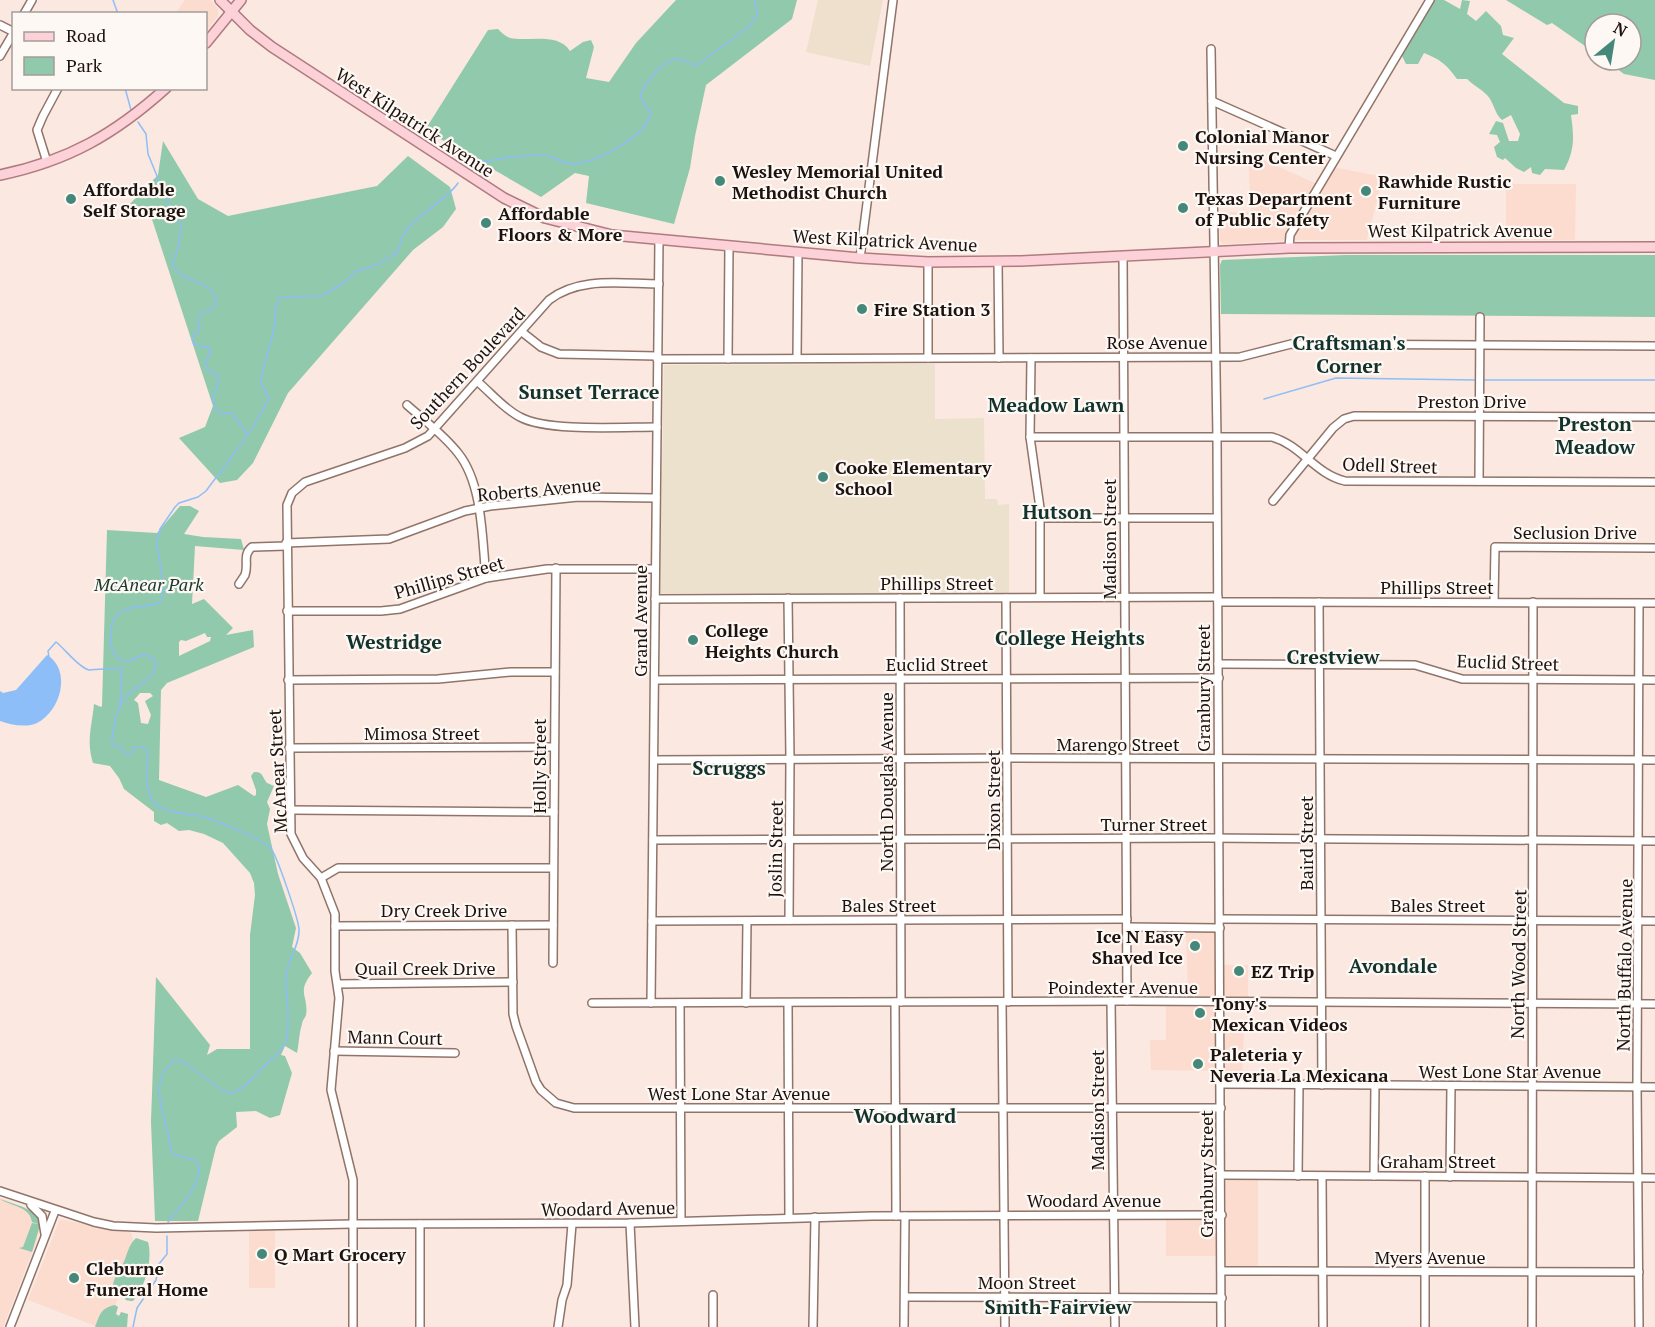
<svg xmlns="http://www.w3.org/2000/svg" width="1655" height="1327" viewBox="0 0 1655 1327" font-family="'PT Serif',serif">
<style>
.built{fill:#fbdccf}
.industrial{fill:#eee0cd}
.education{fill:#ece1cc}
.green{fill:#90c9ab;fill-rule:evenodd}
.water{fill:#8dbef7}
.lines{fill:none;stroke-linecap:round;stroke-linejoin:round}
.stream{stroke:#8dbef7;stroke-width:1.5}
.minor-casing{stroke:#907469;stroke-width:10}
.major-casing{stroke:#ae7b80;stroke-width:12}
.minor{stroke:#fff;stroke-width:7}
.major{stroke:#fdd1d8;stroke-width:9}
.poi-dot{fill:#458879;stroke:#fef8f5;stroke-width:2}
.labels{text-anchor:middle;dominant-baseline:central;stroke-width:4.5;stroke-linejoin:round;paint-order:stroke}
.street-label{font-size:18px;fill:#1c120e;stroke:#fef8f5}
.poi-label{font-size:18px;font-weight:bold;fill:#1c120e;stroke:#fef8f5;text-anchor:start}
.park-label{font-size:18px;font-style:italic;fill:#163929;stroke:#fef8f5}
.neighbourhood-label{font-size:20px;font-weight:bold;fill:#12322c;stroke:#fef8f5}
</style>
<rect width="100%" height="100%" fill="#fbe8e0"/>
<g class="built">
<path d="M185,0H211L218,9V16L206,31V14L176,13Z"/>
<path d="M1248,153L1317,184L1283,241L1223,244L1220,241L1219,212H1251Z"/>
<path d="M1333,167L1383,177L1367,240H1293L1292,237Z"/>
<path d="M1506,184H1576L1575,240H1506Z"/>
<path d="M1186,931L1215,933V994L1213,996L1188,997Z"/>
<path d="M1223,965H1248V998L1224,997Z"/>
<path d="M1166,1006L1215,1007L1216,1071L1151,1070L1150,1040H1166Z"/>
<path d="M1224,1027H1244L1242,1081H1226L1224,1079Z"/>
<path d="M1228,1179H1258V1268L1226,1266V1180Z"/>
<path d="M0,1198L34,1211L41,1222L36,1243L3,1327H0Z"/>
<path d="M60,1219L107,1229L131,1232L137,1254L106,1327H98L28,1300Z"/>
<path d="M1166,1219H1216L1217,1256H1166Z"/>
<rect x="249" y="1230" width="26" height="58"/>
</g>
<path class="industrial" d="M818,0H883L870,66L806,52Z"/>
<path class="education" d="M935,364V419L984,418L985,499H997L998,505L1009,504V594L660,593L664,365Z"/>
<g class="green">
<path d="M676,0H797L792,19L706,85L695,136L690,168L674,224L586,203L589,176L575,173L541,197L425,130L488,30L498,29C501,32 505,36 510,38C528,42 558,32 570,51L583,42L591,40L594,47L586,78L609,82L636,43Z"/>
<path d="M1432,0H1444L1460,9L1462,0L1470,1L1467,14L1476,21L1486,11L1501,26L1503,35L1514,38L1502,54L1564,103L1578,106V114L1571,115C1574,137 1575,150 1564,170L1545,169L1540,175L1532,173L1531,167L1524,172L1516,168L1505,158L1503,160L1497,157L1494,147L1500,142L1497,135L1489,134L1496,121L1503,123L1509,141H1518L1520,134L1511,115L1502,120C1494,113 1494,102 1487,95C1481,89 1473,85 1467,79H1457C1446,64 1441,60 1424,53L1418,64H1406L1401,54Z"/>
<path d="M1506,0H1655V80L1624,74L1605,60H1631V24H1595V53L1552,23L1547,25Z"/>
<path d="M163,141L198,199L228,216L377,186L408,156L450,187L456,209L443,227L413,250L288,393L253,463L237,480L220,483L179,438L205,427L213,406L148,207L126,208L158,175Z"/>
<path d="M1347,255H1655V317L1221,314L1220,265L1222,260Z"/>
<path d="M180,506H190L199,511L184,534L203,537L241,539L244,550L195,546L192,604L204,599L233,628L226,635L253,630L254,647L167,683L161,690L159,780L206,797L238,785L254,796L256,795V790L251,776L254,772C263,771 262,777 267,783L274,786L267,802L270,809L267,824L278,874L296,928L292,947L300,953L312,973C296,993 309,996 306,1015C305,1018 302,1021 302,1024C299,1033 299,1044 297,1053L285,1046L281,1055L285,1056L292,1073L280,1115L270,1118L256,1111L236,1112L237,1127L219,1141L216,1147L198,1221H155L151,1122L156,977L210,1045L207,1055L217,1049H250V935L255,895L254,883L250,873L223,843L204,834L189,830L179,831L167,823L161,825L154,821V812L124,789L119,778L110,766L93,763C86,741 92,726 94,704L101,707L102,706L107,530L157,533ZM205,633L207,637H211L210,641L179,656V642L181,640L186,641ZM140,693H150L153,696L145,701L151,715L148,724L141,723L138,703L134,700Z"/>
<path d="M0,1199L23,1207L40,1216L41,1222L32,1252L19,1248L23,1247L32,1223L39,1224L32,1222C30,1206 10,1206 0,1199Z"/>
<path d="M136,1238L148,1242C153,1260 145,1287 133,1301C122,1301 127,1298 121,1294L118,1296L114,1295C109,1280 121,1271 125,1259C128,1251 129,1245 136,1238Z"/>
<path d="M115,1305L118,1307L116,1314L119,1316L121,1312L128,1314L127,1327H95C100,1314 101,1308 115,1305Z"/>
</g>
<path class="water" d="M47,655C72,670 61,711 37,723C26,728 11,725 0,721V691L3,693L16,690Z"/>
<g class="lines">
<g class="stream">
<path d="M113,0L118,14"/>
<path d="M125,88L131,110"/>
<path d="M138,122L146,134L148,154L171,210L179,216L181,228L178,249L172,264C184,287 216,277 216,305L210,310L200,313L199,331L194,334L192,339L194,345L208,347L211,352L205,362L208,370L218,375C218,383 219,389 213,395L215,408L220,413H232L247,434"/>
<path d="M470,167L478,162C498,160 523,154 542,155C553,155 562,164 573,164C596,164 646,136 651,113L643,103L641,93C646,82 663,61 676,59C682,58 688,63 694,65L698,64L749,27L757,15L755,0"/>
<path d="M1484,380H1655"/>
<path d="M1264,399L1336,378L1476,380"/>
<path d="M49,657L48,651L56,642C65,649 79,668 89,670C91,670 117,668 122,668L120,707"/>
<path d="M168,1222C179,1208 207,1179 197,1161L173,1154L171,1152C170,1122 143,1083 175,1060L182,1061L223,1091L232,1093C246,1088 252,1078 263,1067C272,1058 282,1053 286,1040C291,1027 286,993 286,977C287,960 300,946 299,929C298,918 277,855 270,847C263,840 216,820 204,817C187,812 156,816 149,793C145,784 148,763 148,752L142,747H135L130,754H125L120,746L112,745C112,728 116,707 128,695C138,683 153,683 156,664L154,659L144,654C139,657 131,661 126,661C106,661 107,621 119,613C131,604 148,609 160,602L164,590L157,543L160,529L175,507L179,503L198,497L206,491C228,461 254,431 269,397L262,386L261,377L274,330L276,306L280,297L321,296L342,284L355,272L379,264L399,251C400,219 442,207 458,183"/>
<path d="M133,1327L137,1308L156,1280L159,1264L167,1254V1236"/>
</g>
<g class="minor-casing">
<g id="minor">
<path d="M24,14L32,0"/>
<path d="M0,25L14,32L0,56"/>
<path d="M1211,49L1217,438L1221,1327"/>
<path d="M1212,101L1336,156"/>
<path d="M47,162L37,130L43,116L58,88"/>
<path d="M1289,248L1290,235L1430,0"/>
<path d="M1123,256L1127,1001"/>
<path d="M860,258L893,0"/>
<path d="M928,262V358"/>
<path d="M998,262L999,358"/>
<path d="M522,332L541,347L559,354L657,356"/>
<path d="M797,358L798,252"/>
<path d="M1031,358L1030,437L1040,508V597"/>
<path d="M657,359L1240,357L1291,344L1655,346"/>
<path d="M728,359L729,246"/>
<path d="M478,382C491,393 504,409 520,417C548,432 622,427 657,427"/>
<path d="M407,405C424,420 444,435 458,453C483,484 482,539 486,578"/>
<path d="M1030,437H1272C1301,445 1315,474 1345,481L1655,482"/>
<path d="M1479,481L1480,317"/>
<path d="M1273,501L1333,428L1344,419L1354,416L1655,417"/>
<path d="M1040,518H1217"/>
<path d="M286,543L389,539L465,511L490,506L578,497L656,498"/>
<path d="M239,584C241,581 243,578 245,575C249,564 242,555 252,547L286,546"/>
<path d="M788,598L790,759L789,920"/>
<path d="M900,598L901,1002"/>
<path d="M1006,598L1008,1002"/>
<path d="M655,599L1218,597"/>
<path d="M1218,602L1655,603"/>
<path d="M1319,602L1322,1085"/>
<path d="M1494,602L1495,547L1655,548"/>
<path d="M1639,604L1637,1086L1639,1327"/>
<path d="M287,611H381L400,609L486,578L547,569H655"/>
<path d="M1218,664L1415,665L1462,679L1655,680"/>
<path d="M288,680L438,679L511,672H555"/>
<path d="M655,680L1219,678"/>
<path d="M289,748L554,747"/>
<path d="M654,760L1008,758L1655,760"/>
<path d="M291,810L554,812"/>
<path d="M653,840L1207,838L1655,841"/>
<path d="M321,878L338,868H553"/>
<path d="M1220,919L1655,921"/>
<path d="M652,921L1127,919"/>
<path d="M512,925L513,1014L516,1026L536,1082L541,1090L556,1103L574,1108H1221"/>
<path d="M335,926L553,925"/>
<path d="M1127,927L1220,928"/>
<path d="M553,963L556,568"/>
<path d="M338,984L513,982"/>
<path d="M1111,1001L1115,1327"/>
<path d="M895,1002L896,1216"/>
<path d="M1002,1002L1005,1327"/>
<path d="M592,1003L1127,1001L1655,1004"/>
<path d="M651,1003L659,240"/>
<path d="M680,1003L681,1221"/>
<path d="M746,1003L747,921"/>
<path d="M788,1003L789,1218"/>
<path d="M334,1051L455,1053"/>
<path d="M1220,1084L1655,1087"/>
<path d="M1221,1175L1655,1178"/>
<path d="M1298,1176L1299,1085"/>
<path d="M1322,1176L1323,1327"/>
<path d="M1374,1176L1375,1085"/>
<path d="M1425,1176V1327"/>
<path d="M1450,1177L1451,1086"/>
<path d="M0,1191L94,1222L113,1226L156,1228L353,1224L630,1223L872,1216L1222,1215"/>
<path d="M31,1205L42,1216L45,1234"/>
<path d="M630,1223L635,1327"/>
<path d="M420,1224V1327"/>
<path d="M1222,1271L1639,1272"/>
<path d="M905,1297L1222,1298"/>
<path d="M10,1327L55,1211"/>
<path d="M353,1327V1180L331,1090L339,998L335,971V914L321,878L303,858L291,834L287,505L292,493L305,482L405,448L428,436L549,300C580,276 622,284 659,284"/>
<path d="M558,1327L562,1300L567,1285L572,1224"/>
<path d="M713,1327V1295"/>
<path d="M813,1327L815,1217"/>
<path d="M904,1327L905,1216"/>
<path d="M1532,1327L1533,602"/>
</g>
</g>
<g class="major-casing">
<g id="major">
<path d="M220,0L250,30L272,47L504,198L545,218L612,235L860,258L928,262L1021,261L1289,248L1655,247"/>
<path d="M206,43L241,0"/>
<path d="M0,175C68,161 115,134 166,88"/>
</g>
</g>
<use href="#minor" class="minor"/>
<use href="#major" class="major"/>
</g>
<g class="poi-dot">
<circle cx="1183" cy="146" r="6"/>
<circle cx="720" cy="181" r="6"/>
<circle cx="1366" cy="191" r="6"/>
<circle cx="71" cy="199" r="6"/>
<circle cx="1183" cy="208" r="6"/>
<circle cx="486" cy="223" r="6"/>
<circle cx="862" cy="309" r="6"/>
<circle cx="823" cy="477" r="6"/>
<circle cx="693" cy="640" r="6"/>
<circle cx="1195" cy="946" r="6"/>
<circle cx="1239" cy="971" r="6"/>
<circle cx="1200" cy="1013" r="6"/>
<circle cx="1198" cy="1064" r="6"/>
<circle cx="262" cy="1254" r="6"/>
<circle cx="74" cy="1278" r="6"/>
</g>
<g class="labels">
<g class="street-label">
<text transform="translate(415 122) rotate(33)">West Kilpatrick Avenue</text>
<text x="1460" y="230">West Kilpatrick Avenue</text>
<text transform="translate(885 240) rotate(3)">West Kilpatrick Avenue</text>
<text x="1157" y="342">Rose Avenue</text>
<text transform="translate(467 368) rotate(-47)">Southern Boulevard</text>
<text x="1472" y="401">Preston Drive</text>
<text transform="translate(1390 465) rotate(2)">Odell Street</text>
<text transform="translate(539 489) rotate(-5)">Roberts Avenue</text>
<text x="1575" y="532">Seclusion Drive</text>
<text transform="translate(1109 539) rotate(-90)">Madison Street</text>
<text transform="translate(449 577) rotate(-16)">Phillips Street</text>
<text x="937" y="583">Phillips Street</text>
<text x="1437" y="587">Phillips Street</text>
<text transform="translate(640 621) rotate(-90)">Grand Avenue</text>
<text transform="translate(1508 662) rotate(2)">Euclid Street</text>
<text x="937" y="664">Euclid Street</text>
<text transform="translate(1203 688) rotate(-90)">Granbury Street</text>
<text x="422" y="733">Mimosa Street</text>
<text x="1118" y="744">Marengo Street</text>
<text transform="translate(539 766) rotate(-90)">Holly Street</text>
<text transform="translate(277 771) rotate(-93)">McAnear Street</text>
<text transform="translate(886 782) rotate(-90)">North Douglas Avenue</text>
<text transform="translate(993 800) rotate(-90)">Dixon Street</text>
<text x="1154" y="824">Turner Street</text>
<text transform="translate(1306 843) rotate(-90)">Baird Street</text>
<text transform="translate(775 849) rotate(-89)">Joslin Street</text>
<text x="889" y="905">Bales Street</text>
<text x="1438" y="905">Bales Street</text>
<text x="444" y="910">Dry Creek Drive</text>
<text transform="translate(1518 964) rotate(-89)">North Wood Street</text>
<text transform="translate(1624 965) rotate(-89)">North Buffalo Avenue</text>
<text x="425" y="968">Quail Creek Drive</text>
<text x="1123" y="987">Poindexter Avenue</text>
<text transform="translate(395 1037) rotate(1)">Mann Court</text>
<text x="1510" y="1071">West Lone Star Avenue</text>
<text x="739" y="1093">West Lone Star Avenue</text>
<text transform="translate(1097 1110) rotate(-90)">Madison Street</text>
<text x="1438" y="1161">Graham Street</text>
<text transform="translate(1206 1174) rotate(-90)">Granbury Street</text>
<text x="1094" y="1200">Woodard Avenue</text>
<text transform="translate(608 1208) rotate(-1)">Woodard Avenue</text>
<text x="1430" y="1257">Myers Avenue</text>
<text x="1027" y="1282">Moon Street</text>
</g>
<g class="poi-label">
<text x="1195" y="136">Colonial Manor<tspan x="1195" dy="21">Nursing Center</tspan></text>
<text x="732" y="171">Wesley Memorial United<tspan x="732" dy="21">Methodist Church</tspan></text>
<text x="1378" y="181">Rawhide Rustic<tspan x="1378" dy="21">Furniture</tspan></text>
<text x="83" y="189">Affordable<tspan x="83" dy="21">Self Storage</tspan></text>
<text x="1195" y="198">Texas Department<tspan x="1195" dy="21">of Public Safety</tspan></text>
<text x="498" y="213">Affordable<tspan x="498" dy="21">Floors &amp; More</tspan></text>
<text x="874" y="309">Fire Station 3</text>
<text x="835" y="467">Cooke Elementary<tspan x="835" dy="21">School</tspan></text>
<text x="705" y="630">College<tspan x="705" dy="21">Heights Church</tspan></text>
<text x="1183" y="936" text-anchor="end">Ice N Easy<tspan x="1183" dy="21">Shaved Ice</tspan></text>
<text x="1251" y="971">EZ Trip</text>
<text x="1212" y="1003">Tony's<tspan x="1212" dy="21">Mexican Videos</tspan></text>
<text x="1210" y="1054">Paleteria y<tspan x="1210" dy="21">Neveria La Mexicana</tspan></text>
<text x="274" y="1254">Q Mart Grocery</text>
<text x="86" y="1268">Cleburne<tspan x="86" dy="21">Funeral Home</tspan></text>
</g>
<g class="park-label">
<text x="149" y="584">McAnear Park</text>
</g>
<g class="neighbourhood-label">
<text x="1349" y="342">Craftsman's<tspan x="1349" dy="23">Corner</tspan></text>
<text x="589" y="391">Sunset Terrace</text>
<text x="1056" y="404">Meadow Lawn</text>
<text x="1595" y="423">Preston<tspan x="1595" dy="23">Meadow</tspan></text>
<text x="1057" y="511">Hutson</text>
<text x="1070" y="637">College Heights</text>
<text x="394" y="641">Westridge</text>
<text x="1333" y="656">Crestview</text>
<text x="729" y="767">Scruggs</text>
<text x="1393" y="965">Avondale</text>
<text x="905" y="1115">Woodward</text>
<text x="1058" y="1306">Smith-Fairview</text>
</g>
</g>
<rect x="12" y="12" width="195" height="78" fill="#fef8f5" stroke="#a49c99" stroke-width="1.5"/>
<rect x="24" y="32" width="30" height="9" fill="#fdd1d8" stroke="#a49c99" stroke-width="1.5"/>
<text x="66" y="42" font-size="18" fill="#1c120e">Road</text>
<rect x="24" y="57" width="30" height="18" fill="#90c9ab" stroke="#a49c99" stroke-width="1.5"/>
<text x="66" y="72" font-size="18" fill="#1c120e">Park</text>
<g transform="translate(1613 42) rotate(30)"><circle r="28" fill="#fef8f5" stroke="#a49c99" stroke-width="1.5"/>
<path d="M0-4.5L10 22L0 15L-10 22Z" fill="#458879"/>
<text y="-9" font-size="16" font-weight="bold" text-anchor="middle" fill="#1c120e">N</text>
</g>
</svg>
